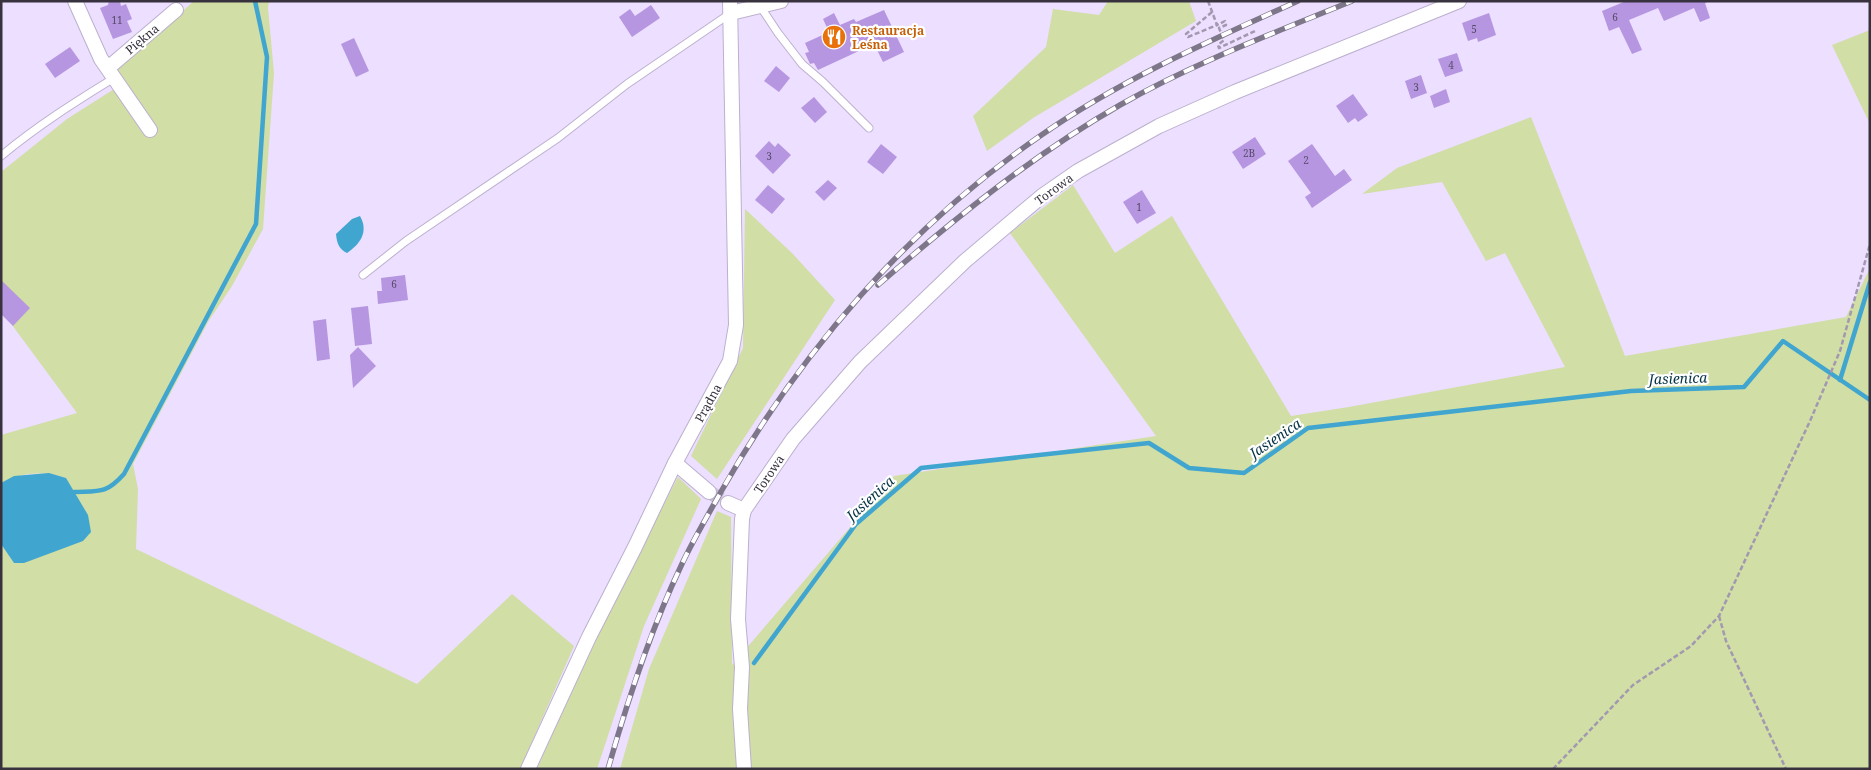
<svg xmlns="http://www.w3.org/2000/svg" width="1871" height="770" viewBox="0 0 1871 770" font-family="'Noto Serif',serif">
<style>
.green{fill:#d1dea5}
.water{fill:#40a5cf}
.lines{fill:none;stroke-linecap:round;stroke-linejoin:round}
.stream{stroke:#40a5cf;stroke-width:4.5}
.building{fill:#b696e1}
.street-tunnel{stroke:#c8bcd8;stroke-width:14;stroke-dasharray:14 7;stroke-linecap:butt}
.lane-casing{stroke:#bcb0ce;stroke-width:9}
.street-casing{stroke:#bcb0ce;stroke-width:16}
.path{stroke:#a299b0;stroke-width:2.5;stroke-dasharray:5 2.5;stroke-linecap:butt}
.lane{stroke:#fff;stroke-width:7}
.street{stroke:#fff;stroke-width:14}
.rail-casing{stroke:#7e7689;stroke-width:5.5}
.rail{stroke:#fff;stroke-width:4;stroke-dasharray:11;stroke-linecap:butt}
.labels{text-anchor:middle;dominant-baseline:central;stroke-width:4.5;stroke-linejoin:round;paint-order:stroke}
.number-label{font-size:10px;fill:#574b67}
.food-label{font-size:12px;font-weight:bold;fill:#c56008;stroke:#fff;text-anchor:start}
.street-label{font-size:12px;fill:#37323e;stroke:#fff}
.water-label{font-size:14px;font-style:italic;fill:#053445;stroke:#fff}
</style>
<rect width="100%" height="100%" fill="#ecdfff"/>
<g class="green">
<path d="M194,1H269L268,8L274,73L263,229L232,286L208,322L133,464L138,489L136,549L417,684L512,594L574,646L520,769H1V544L14,563L66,478C44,471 22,472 1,483V435L77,413L1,310V172L67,119L122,84L114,71Z"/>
<path d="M1108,1H1189L1196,21L1033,118L987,151L973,116L1046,47L1053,9L1099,15Z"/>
<path d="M1870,30V124L1832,45Z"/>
<path d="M1531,117L1625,356L1846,317L1870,268V769H620L649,669L717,511L731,517L732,665L894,476L1156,436L1010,233L1073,185L1115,253L1172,216L1291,416L1349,407L1565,367L1505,253L1486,261L1442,182L1362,194L1397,168Z"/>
<path d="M745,209L792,253L835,300L717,479L691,456L743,348Z"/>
<path d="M678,477L701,499L644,626L597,769H537L594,639Z"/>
</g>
<g class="water">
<path d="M360,216C369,232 360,244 347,253C339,249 337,244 336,234L352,219Z"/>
<path d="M49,473L66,478L88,515L91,532L83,541L24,563H14L1,544V483L14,476Z"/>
</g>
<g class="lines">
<g class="stream">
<path d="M1840,380L1870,282"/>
<path d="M74,492C100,491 106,494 124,474L256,224L267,57L255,1"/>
<path d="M754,663L856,524L921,468L1149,443L1189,468L1244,473L1308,428L1631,391L1744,387L1783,341L1870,400"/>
</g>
</g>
<g class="building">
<path d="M109,1H120L121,6L126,4L132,19L127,21L132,32L113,39L100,8L108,5Z"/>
<path d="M1626,1H1710L1705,3L1710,18L1700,22L1694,8L1664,21L1658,8L1629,20L1642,50L1632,54L1619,27L1609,31L1602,11Z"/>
<path d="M651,5L660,18L632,37L619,17L630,9L635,16Z"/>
<path d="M884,10L904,52L883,62L874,44L818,70L814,63L810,64L805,53L809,52L805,43L829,32L823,19L834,13L840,25L854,19L856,22Z"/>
<path d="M1489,13L1496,35L1478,42L1477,38L1468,41L1462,23Z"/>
<path d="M354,38L369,71L356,77L341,44Z"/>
<path d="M70,47L80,61L55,78L45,64Z"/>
<path d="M1457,53L1463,71L1445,77L1438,59Z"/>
<path d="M776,66L790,78L779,92L764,81Z"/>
<path d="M1421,75L1427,93L1411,99L1405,81Z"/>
<path d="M1446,89L1450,102L1434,108L1430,96Z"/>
<path d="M1353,94L1368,115L1358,122L1355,118L1348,123L1336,106Z"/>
<path d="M814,97L827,112L815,123L801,108Z"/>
<path d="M1255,137L1266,154L1243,169L1232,152Z"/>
<path d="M769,141L775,147L778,143L791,155L773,174L755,156Z"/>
<path d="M881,144L897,157L883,174L867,162Z"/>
<path d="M1312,144L1335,176L1344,169L1352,180L1312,208L1305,197L1311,193L1288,161Z"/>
<path d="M828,180L837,188L824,201L815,192Z"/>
<path d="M768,185L785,199L772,214L755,200Z"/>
<path d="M1142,190L1156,213L1137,224L1123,202Z"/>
<path d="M405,275L408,300L378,304L377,291H382L381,278Z"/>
<path d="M1,280L30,308L13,326L1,314Z"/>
<path d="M368,306L372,344L355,346L351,308Z"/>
<path d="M326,319L330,359L317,361L313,321Z"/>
<path d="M358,347L376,366L353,388L350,355Z"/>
</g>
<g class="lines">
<path class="street-tunnel" d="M709,492L728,503"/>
<g class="lane-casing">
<g id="lane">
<path d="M760,6L778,33L802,64L823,82L869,128"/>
<path d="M1,156C37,126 75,102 114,78"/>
<path d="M363,275L406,241L558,138L627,84L731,13"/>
</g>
</g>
<g class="street-casing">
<g id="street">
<path d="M75,1L101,59L150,130"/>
<path d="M731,13L781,1"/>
<path d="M108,68L176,10"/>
<path d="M675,463L709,492"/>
<path d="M728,503L744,510"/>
<path d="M528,769L589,637L635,547L675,463L730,361L736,325L730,1"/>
<path d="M744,769L740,709L742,667L738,619L742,519L744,510L793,439L860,362L965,261L1042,196L1078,171L1159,126L1235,92L1459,1"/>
</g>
</g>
<g class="path">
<path d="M1208,1L1217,25L1225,21L1226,25L1219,28L1224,40L1218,45L1219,48L1255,31"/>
<path d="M1212,12L1186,34L1188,37L1217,25"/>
<path d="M1719,616L1726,641L1786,769"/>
<path d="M1553,769L1633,685L1691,646L1719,616L1810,421L1840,351L1870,244"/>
</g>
<use href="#lane" class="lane"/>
<use href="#street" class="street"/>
<g class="rail-casing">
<g id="rail">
<path d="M878,285C954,219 1033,155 1120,105C1194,63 1274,33 1352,1"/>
<path d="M608,769C628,699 650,631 681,566C693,540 708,515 722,490C801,351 908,227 1040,136C1120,80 1209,41 1298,1"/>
</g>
</g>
<use href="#rail" class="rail"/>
</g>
<defs>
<g id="restaurant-disc" transform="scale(1.25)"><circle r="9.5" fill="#e8710a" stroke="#fff"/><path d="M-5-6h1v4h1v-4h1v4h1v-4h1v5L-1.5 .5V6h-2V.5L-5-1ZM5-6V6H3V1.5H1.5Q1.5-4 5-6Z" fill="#fff"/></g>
</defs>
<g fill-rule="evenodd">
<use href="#restaurant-disc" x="834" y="37"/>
</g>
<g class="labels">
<g class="number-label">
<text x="1615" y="17">6</text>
<text x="117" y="20">11</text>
<text x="1474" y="29">5</text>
<text x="1451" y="65">4</text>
<text x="1416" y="87">3</text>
<text x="1249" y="153">2B</text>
<text x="769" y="156">3</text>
<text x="1306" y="160">2</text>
<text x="1139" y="207">1</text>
<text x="394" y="284">6</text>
</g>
<g class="food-label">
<text x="852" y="30">Restauracja<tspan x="852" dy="14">Leśna</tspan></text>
</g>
<g class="street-label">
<text transform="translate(142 39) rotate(-40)">Piękna</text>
<text transform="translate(1054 189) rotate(-36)">Torowa</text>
<text transform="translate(708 403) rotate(-61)">Prądna</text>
<text transform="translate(769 474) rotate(-56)">Torowa</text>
</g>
<g class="water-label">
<text transform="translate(1678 378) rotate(-2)">Jasienica</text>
<text transform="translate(1275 438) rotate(-34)">Jasienica</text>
<text transform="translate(870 498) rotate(-42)">Jasienica</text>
</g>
</g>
<rect width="1871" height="770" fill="none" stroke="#37323e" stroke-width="5"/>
</svg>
